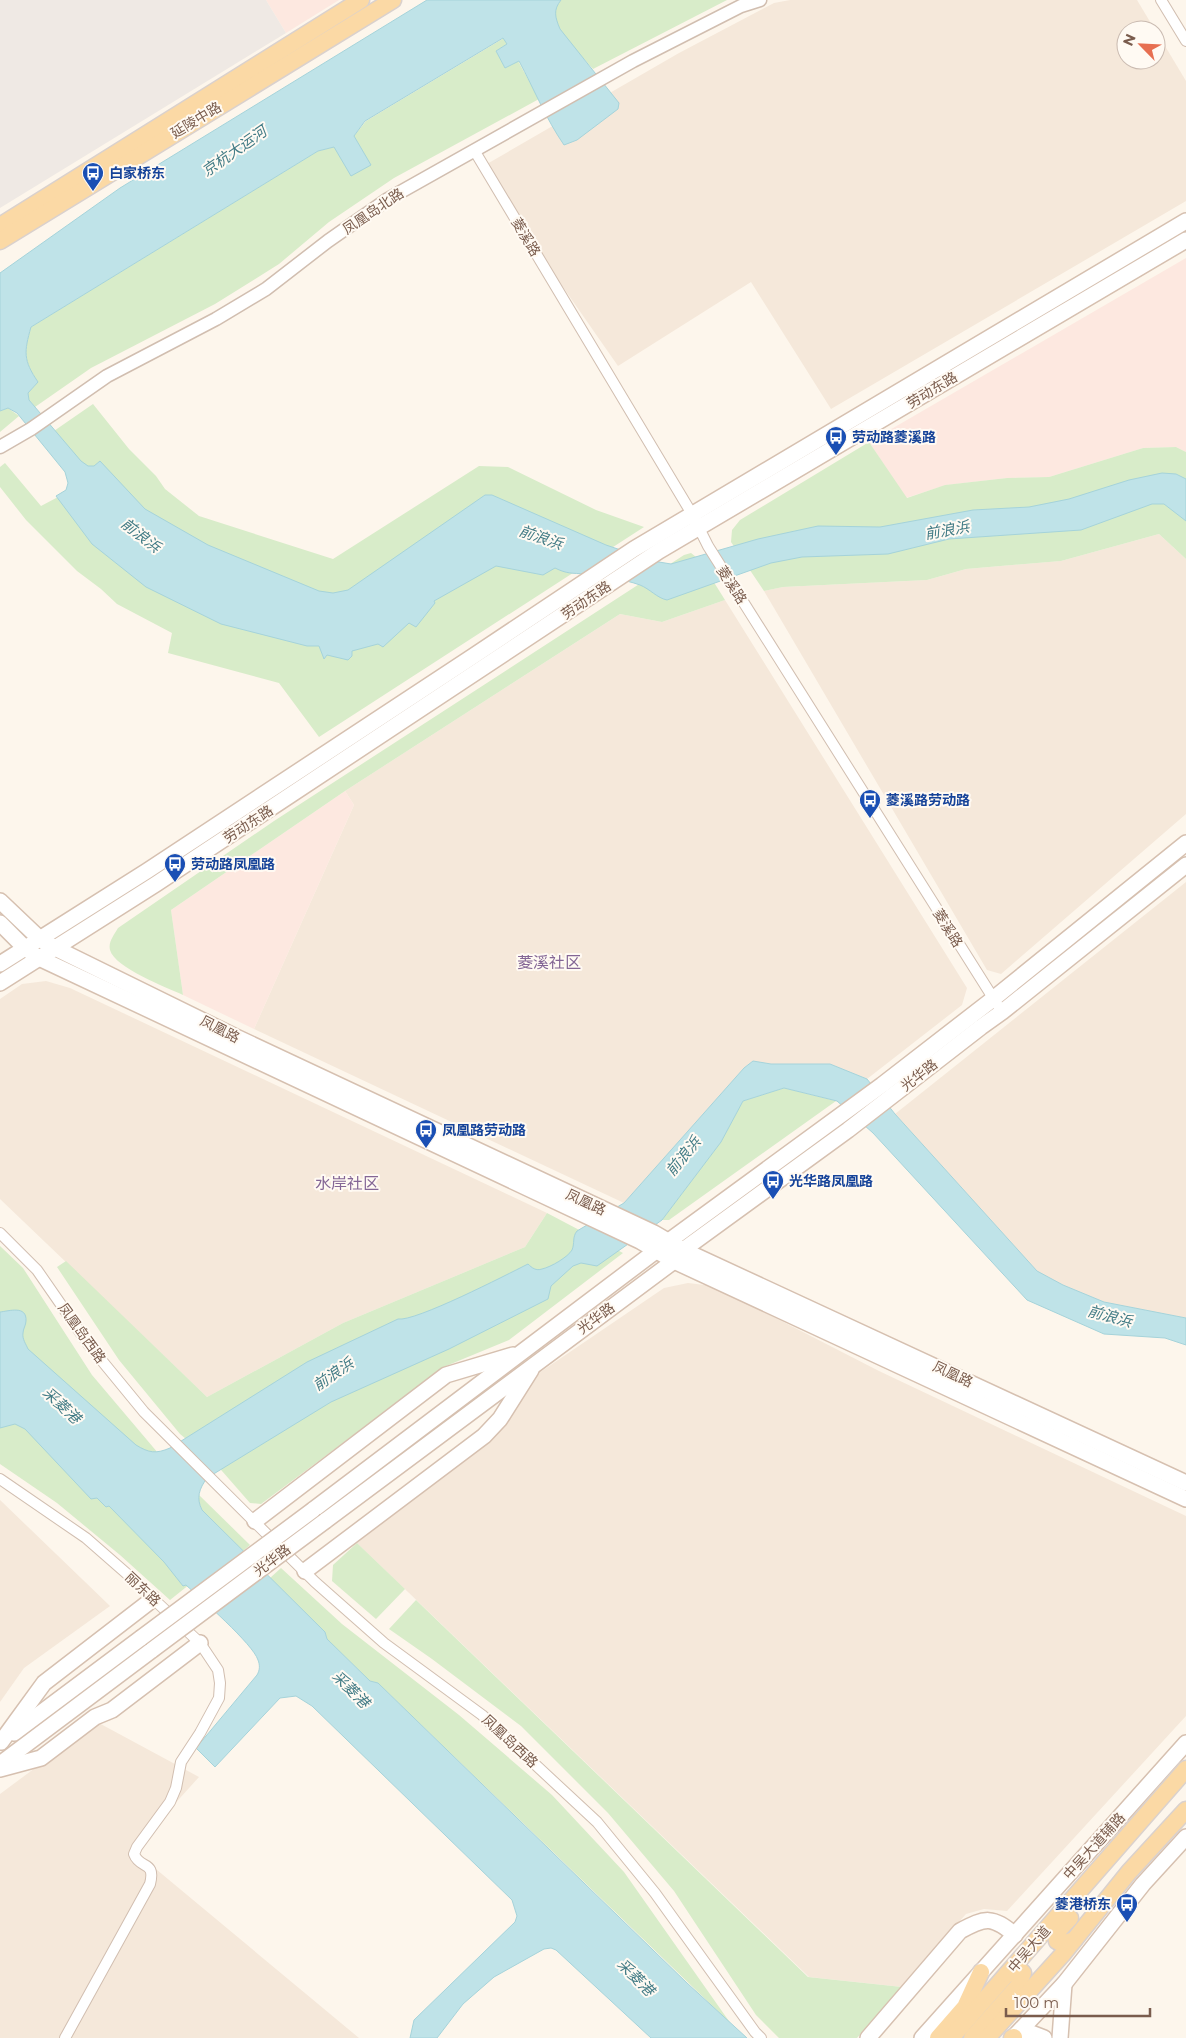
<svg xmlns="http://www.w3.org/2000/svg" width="1186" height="2038" viewBox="0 0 1186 2038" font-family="Montserrat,'Noto Sans SC',sans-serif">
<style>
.residential{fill:#f5e8da}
.commercial{fill:#fde8e0}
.industrial{fill:#efe9e4}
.green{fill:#d8ecc9}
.water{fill:#bfe3e8;stroke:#a5d3da}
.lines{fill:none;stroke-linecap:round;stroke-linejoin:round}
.minor-casing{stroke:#d1beb0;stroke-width:12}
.tertiary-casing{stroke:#d1beb0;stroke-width:15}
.secondary-casing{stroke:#d6c0b0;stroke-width:18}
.primary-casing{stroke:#dad1cd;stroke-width:19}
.minor{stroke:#fff;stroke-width:10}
.tertiary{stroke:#fff;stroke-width:12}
.secondary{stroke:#fff;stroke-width:15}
.primary{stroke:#fbd9a5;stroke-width:16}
.secondary-bridge-casing{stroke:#d6c0b0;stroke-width:18;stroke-linecap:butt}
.secondary-bridge{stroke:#fff;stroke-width:15}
.labels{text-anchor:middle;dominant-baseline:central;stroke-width:4;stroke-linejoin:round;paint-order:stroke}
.street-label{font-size:14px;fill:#7a5c4d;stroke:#fffaf3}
.transit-label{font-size:14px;font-weight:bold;fill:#164399;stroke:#fffaf3;text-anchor:start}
.water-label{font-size:15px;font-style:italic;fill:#437c86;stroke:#fffaf3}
.quarter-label{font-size:16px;fill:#846695;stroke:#fffaf3}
</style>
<rect width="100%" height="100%" fill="#fdf6ec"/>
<g class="residential">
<path d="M790,0H1137L1155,30H1126V60H1156V31L1186,81V201L831,409L751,282L618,366L480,168L679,53L774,3Z"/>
<path d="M1159,534L1186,559V814L1001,974L987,970L764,591L783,587L927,580L966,569L1061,561Z"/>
<path d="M725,600L967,988L962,1005L867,1079L830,1064H771L753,1061L744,1068L624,1203L254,1029L354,805L345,791L620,614L662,622Z"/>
<path d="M1186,882V1318L1104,1302L1063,1285L1037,1271L895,1114Z"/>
<path d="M46,981L70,988L547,1213L525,1247L343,1323L207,1397L0,1199V999L22,984Z"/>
<path d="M688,1283L713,1286L879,1371L1186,1516V1716L1007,1911L984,1909L966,1914L902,1987L809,1977L357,1543L494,1434L539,1373L664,1288Z"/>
<path d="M0,1500L110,1606L24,1668L0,1702Z"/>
<path d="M97,1722L199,1777L133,1850L359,2038H0V1794Z"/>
</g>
<g class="commercial">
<path d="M266,0H339L286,33Z"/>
<path d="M1186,258V452L1176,447L1143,448L1049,477L1007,478L946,485L906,498L869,442Z"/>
<path d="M345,791L354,805L254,1029L183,995L171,910Z"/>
</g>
<path class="industrial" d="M0,0H266L286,33L0,208Z"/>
<g class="green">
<path d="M561,0H727L593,69C582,56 559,34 555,18C554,11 557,5 561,0Z"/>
<path d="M504,38L507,44L496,51L505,68L518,61L539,99L394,178L329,222L279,264L215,304L91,368L35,407L29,400L28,393L38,382C23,360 24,352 31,327L318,151L334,147L370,165L354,136L366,121Z"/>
<path d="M93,404L129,449L156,476L165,489L199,516L333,559L479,466L508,467L596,510L644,527L319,737L279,683L168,653L172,633L117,604L101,589L77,571L26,520L0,487V467L5,463L41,506L75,488L51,433Z"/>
<path d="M8,408L19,416L0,432V411Z"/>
<path d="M869,442L907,498L945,485L1007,478L1049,477L1143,448L1176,447L1186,452V559L1159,534L1061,561L966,569L927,580L783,587L764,591L731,542L732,530L740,520Z"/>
<path d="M691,553L700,560L725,600L662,622L620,614L345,791L171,910L183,995C166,987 115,968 110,950C108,942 114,935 118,928L274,821L684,555Z"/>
<path d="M784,1088L836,1101L669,1220H662L720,1143L743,1101Z"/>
<path d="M547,1213L623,1253L509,1340L446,1366L261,1504L250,1503L215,1463L180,1434L119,1360L57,1267L66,1261L207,1397L343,1323L525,1247Z"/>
<path d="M0,1246L23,1268L92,1375L158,1453L149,1465L0,1330Z"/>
<path d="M0,1388L200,1576L170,1600L120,1555L57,1503L0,1464Z"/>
<path d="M199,1495L250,1545L243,1551L202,1510L198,1502Z"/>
<path d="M357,1543L405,1589L376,1619L332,1581L333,1565Z"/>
<path d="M281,1568L342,1624L459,1715L552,1795L624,1872L731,2024L378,1683L370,1681L327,1639L325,1632L270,1578Z"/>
<path d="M416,1600L808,1977L902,1987L857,2038H779L756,2015L674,1891L608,1813L521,1726L432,1659L389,1629Z"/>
</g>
<g class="water">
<path d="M427,0H561C553,10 555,17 560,29L619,103L618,109L577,140L564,145C546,119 534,89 519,61L505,68L496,51L507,44L503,38L365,121L354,136L371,165L351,176L334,147L318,151L31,327C24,352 23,360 38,382L28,393L29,400L81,461L88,466H94L100,461L145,509L208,545L319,591L333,593L348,590L485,495H492L606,545L653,561L671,564L758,539L818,526L880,527L973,510L1029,507L1069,499L1129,480L1162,473L1176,474L1186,479V521L1164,504H1152L1081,530L949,539L888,554L802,557L771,563L667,600C657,598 650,589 640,585C623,579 603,576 585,574C572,573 567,574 555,568L543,575L496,566L434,601L435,603L416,627L409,623L383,647L378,644L352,651V656L348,660L327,655L324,659L319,646H307L221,624L146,587L92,544L56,496L66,490L68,483L65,472L17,413L8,408L0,411V273L120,188Z"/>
<path d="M753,1061L771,1064H830L867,1079L895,1114L1037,1271L1063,1285L1104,1302L1186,1318V1345L1165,1338L1104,1334L1027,1300L873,1133L837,1101L784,1088L743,1101L721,1142L662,1220L597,1266L581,1263L573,1266L551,1286L548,1299L449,1349L331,1402L207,1478C199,1489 196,1498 202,1510L325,1632L327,1639L370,1681L378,1683L687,1983L747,2038H651L556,1950L551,1948L544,1949L494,1977L463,2004L437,2038H410L414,2020L515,1922L517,1916L512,1900L312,1706L296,1696L280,1698L215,1767L196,1748L257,1675C260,1670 260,1665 258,1660C253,1644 201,1599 186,1585L183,1586L164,1562L109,1506L106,1507L97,1498L91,1499L25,1429L15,1424L0,1428V1312C9,1311 27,1305 26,1321C26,1325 23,1329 23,1333C22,1339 26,1344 28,1349L136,1445C149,1453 156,1454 170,1448L307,1362L398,1319C415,1322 506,1275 528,1264C532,1268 536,1271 542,1269C551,1267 568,1257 572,1250C575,1243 572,1237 577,1231L624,1203L744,1068Z"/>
</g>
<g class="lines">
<g class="minor-casing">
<g id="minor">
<path d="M1161,0L1186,41"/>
<path d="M474,150L692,514L708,546L1002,1012"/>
<path d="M0,1233L37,1270L89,1345L144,1412L315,1582L384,1643L482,1715L597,1822L655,1893L755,2032L761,2038"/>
<path d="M0,1479L86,1538L126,1573L200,1643L218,1670L220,1683L219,1698L200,1733L181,1762L176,1788L170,1802L137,1847L134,1854C140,1870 156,1860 150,1884L65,2038"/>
</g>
</g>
<g class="tertiary-casing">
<path id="tertiary" d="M0,447L31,429L107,376L216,319L266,289L328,241L388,199L633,61L741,6L760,0"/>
</g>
<g class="secondary-casing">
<g id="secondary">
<path d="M0,901L40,939L55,948L236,1037L654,1233L683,1250L1186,1483"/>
<path d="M0,923L25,948L39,958L640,1241L674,1261L1186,1499"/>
<path d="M0,964L147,871L472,657L634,549L1186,221"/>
<path d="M0,983L156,884L659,551L1186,240"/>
<path d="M313,1510L669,1241L882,1085L993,999L1186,843"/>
<path d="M255,1521L446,1375L513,1355"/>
<path d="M325,1521L674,1261L683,1250L848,1130L981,1027L1002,1012L1186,865"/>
<path d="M305,1571L484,1436L500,1419L531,1370"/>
<path d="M14,1733L141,1638"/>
<path d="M1,1742L44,1683L153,1599"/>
<path d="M0,1764L152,1650"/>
<path d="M0,1769L41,1758L95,1717L112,1710L200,1643"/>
<path d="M1014,2037L1031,2033L1044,2038"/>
<path d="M868,2038L960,1931C986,1917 992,1916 1015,1935"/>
<path d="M922,2038L1186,1743"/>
<path d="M1013,2038L1064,1984L1143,1884L1186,1837"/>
<path d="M1060,2038L1064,1984"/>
</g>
</g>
<g class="primary-casing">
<g id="primary">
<path d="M0,226L361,0"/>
<path d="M0,241L393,0"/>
<path d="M1070,1918L1056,1933L1057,1941L1062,1944L1074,1940"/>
<path d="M938,2038L965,2007L981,1972"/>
<path d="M951,2038L1186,1769"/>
<path d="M972,2038L1018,1986L1023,1973L1019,1969L1007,1974"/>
<path d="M987,2038L1062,1955L1129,1872L1186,1810"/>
<path d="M1012,2038L1014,2037"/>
</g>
</g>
<use href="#minor" class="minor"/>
<use href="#tertiary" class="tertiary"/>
<use href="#secondary" class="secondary"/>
<use href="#primary" class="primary"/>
<g class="secondary-bridge-casing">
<g id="secondary-bridge">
<path d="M141,1638L313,1510"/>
<path d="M152,1650L325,1521"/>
</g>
</g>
<use href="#secondary-bridge" class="secondary-bridge"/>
</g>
<defs>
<g id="bus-pin" transform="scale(1.125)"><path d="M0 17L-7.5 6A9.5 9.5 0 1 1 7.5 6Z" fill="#1a4fb4" stroke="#fffaf3"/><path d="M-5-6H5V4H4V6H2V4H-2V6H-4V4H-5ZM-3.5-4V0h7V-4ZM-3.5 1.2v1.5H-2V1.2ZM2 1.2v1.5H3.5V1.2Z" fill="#fff"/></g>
</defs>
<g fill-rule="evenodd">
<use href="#bus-pin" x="93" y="173"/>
<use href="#bus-pin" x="836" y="437"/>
<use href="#bus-pin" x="870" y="800"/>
<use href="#bus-pin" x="175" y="864"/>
<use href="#bus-pin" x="426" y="1130"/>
<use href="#bus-pin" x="773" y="1181"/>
<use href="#bus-pin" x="1127" y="1904"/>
</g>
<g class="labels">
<g class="street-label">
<text transform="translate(196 120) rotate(-31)">延陵中路</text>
<text transform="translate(373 211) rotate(-34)">凤凰岛北路</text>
<text transform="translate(526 237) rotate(59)">菱溪路</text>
<text transform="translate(932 390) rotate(-31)">劳动东路</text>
<text transform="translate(732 585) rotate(57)">菱溪路</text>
<text transform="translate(586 600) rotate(-34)">劳动东路</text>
<text transform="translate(248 824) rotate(-33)">劳动东路</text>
<text transform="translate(948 928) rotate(58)">菱溪路</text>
<text transform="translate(220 1029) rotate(27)">凤凰路</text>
<text transform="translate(919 1075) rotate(-38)">光华路</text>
<text transform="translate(586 1202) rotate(25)">凤凰路</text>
<text transform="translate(596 1318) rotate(-36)">光华路</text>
<text transform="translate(82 1333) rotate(54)">凤凰岛西路</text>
<text transform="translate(953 1374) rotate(25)">凤凰路</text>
<text transform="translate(272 1560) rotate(-37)">光华路</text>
<text transform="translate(143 1589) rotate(43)">丽东路</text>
<text transform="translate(510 1741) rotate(43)">凤凰岛西路</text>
<text transform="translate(1094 1846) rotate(-48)">中吴大道辅路</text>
<text transform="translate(1029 1949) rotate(-49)">中吴大道</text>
</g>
<g class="transit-label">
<text x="109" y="173">白家桥东</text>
<text x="852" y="437">劳动路菱溪路</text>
<text x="886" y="800">菱溪路劳动路</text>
<text x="191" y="864">劳动路凤凰路</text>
<text x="442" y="1130">凤凰路劳动路</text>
<text x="789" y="1181">光华路凤凰路</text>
<text x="1111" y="1904" text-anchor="end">菱港桥东</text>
</g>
<g class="water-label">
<text transform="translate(234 151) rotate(-35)">京杭大运河</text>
<text transform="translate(947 530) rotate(-10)">前浪浜</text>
<text transform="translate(141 535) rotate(38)">前浪浜</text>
<text transform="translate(541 537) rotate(19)">前浪浜</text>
<text transform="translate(683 1156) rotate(-51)">前浪浜</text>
<text transform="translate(1110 1316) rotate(15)">前浪浜</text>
<text transform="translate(333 1374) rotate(-34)">前浪浜</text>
<text transform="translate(62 1405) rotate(43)">采菱港</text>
<text transform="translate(351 1689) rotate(45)">采菱港</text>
<text transform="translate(636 1977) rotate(45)">采菱港</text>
</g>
<g class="quarter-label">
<text x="549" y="962">菱溪社区</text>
<text x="347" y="1183">水岸社区</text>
</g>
</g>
<g transform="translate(1141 45) rotate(294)"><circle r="24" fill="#fffaf3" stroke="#cabbb1"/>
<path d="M0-4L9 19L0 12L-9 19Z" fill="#e76f51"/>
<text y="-8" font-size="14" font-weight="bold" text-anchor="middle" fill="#7a5c4d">N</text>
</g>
<path d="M1006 2008v8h144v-8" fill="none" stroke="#7a5c4d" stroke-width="2.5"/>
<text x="1014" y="2008" font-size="15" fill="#7a5c4d" stroke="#fffaf3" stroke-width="4" paint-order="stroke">100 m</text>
</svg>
